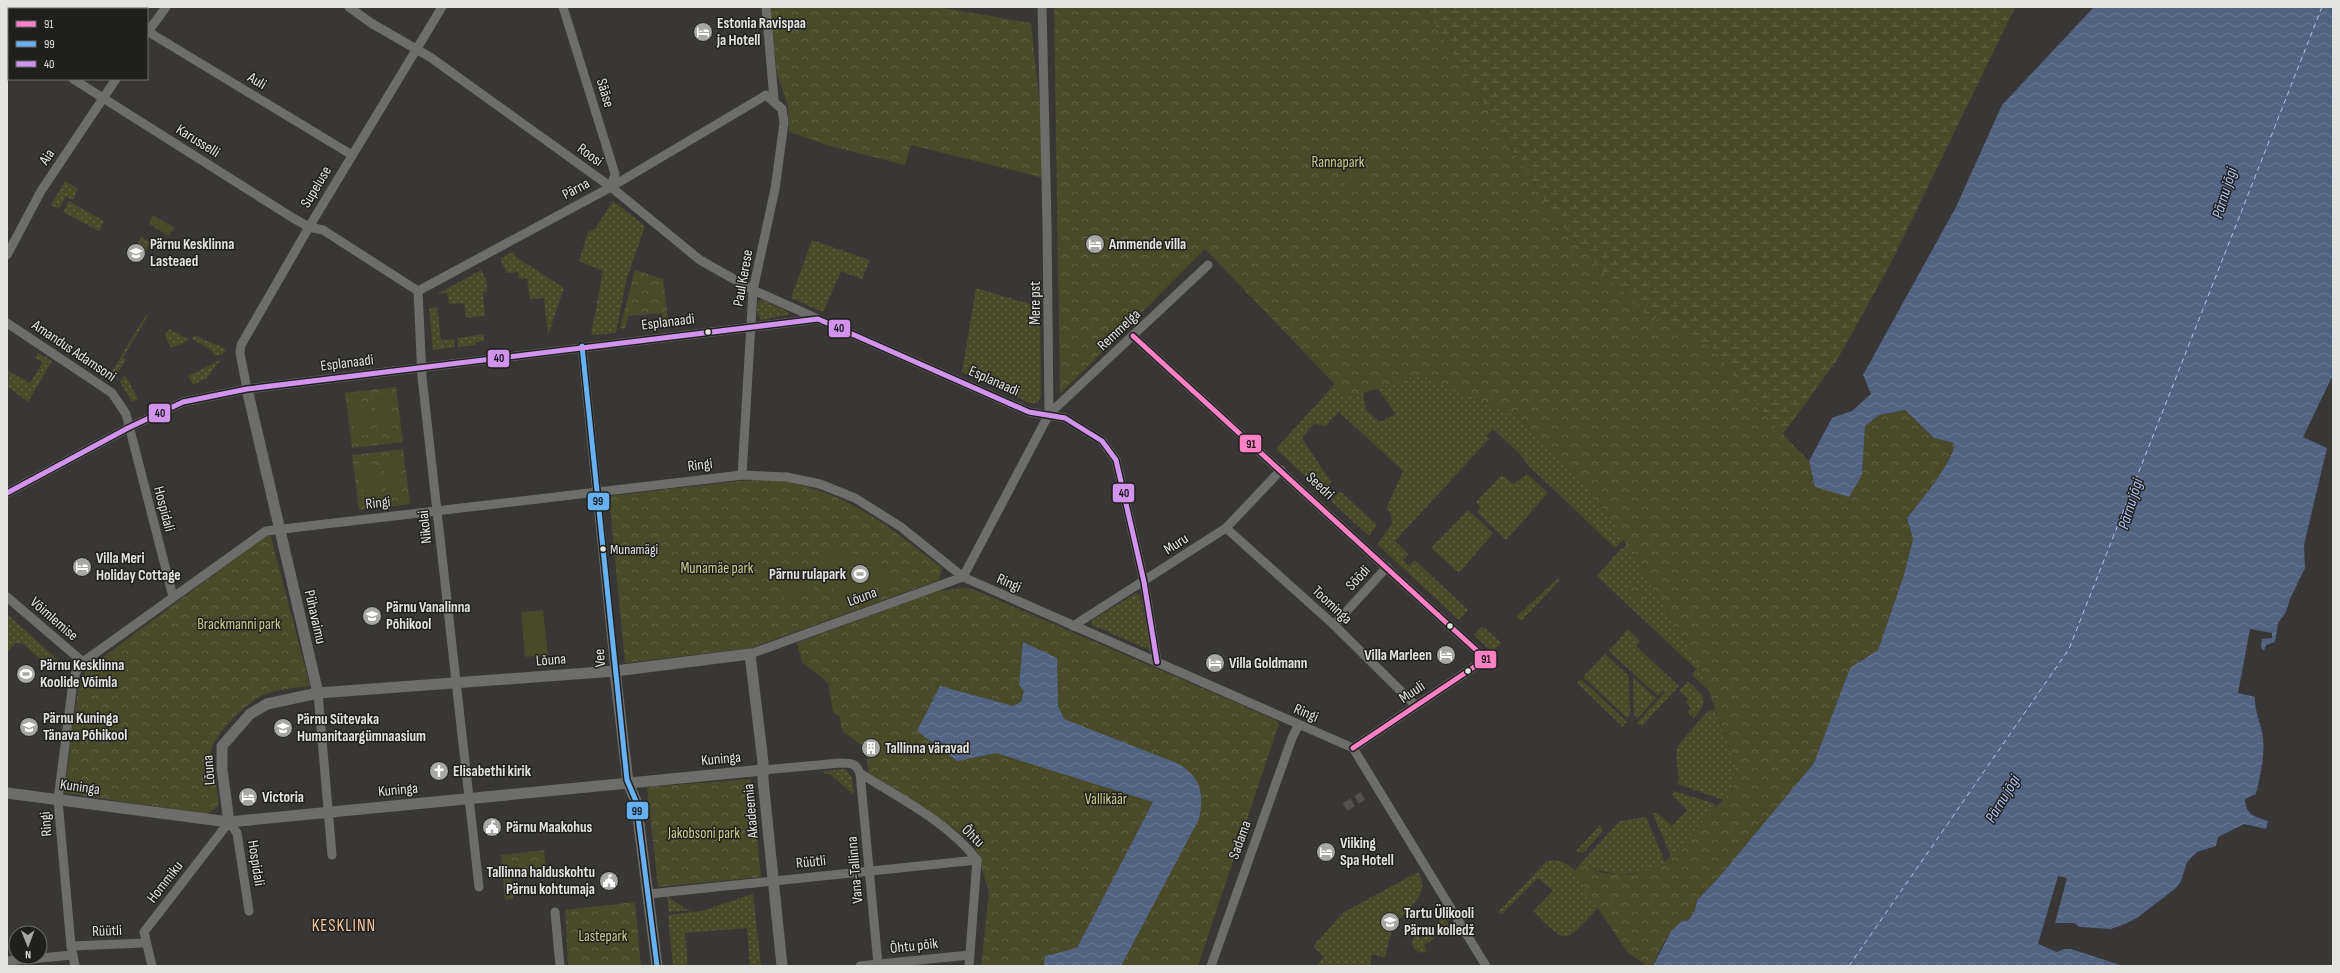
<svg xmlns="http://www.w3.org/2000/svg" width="2340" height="973" viewBox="0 0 2340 973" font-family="'Sofia Sans Condensed',sans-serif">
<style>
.grass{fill:url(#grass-dots)}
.wetland{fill:url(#wetland-marsh)}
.park{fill:url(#park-crowns)}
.garden{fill:#484a29}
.water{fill:url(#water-waves)}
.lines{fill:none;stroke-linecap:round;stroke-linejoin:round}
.ferry{stroke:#afc7f6;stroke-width:1;stroke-dasharray:5 4;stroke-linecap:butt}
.minor-tunnel{stroke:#52514f;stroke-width:9;stroke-dasharray:9 4.5;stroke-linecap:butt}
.minor{stroke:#6d6d6b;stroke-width:9}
.tertiary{stroke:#6d6d6b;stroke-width:11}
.bus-1-casing{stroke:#1f1f1d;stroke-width:8}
.bus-2-casing{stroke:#1f1f1d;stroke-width:8}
.bus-3-casing{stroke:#1f1f1d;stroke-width:8}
.bus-1{stroke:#ff80c5;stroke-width:5}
.bus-2{stroke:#66b1f2;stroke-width:5}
.bus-3{stroke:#d193ec;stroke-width:5}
.bus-dot{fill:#e3e3e0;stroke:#1f1f1d;stroke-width:1.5}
.labels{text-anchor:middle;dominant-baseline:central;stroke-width:3;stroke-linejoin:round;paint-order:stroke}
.bus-label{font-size:14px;fill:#e3e3e0;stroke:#1f1f1d;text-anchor:start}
.poi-label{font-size:15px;font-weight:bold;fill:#e3e3e0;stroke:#1f1f1d;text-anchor:start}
.street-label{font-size:15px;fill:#e3e3e0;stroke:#1f1f1d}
.park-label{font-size:15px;fill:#cace8a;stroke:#1f1f1d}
.water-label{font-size:16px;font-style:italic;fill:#afc7f6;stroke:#1f1f1d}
.quarter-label{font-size:17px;letter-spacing:1px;fill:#fbc79e;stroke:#1f1f1d}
.line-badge{stroke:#1f1f1d;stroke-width:1.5}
.pale-badge-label{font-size:11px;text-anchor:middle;font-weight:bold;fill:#111}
</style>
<defs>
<pattern id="grass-dots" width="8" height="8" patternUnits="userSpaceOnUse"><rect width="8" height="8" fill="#484a29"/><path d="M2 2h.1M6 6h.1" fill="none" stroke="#626448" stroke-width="1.8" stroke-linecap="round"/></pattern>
<pattern id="wetland-marsh" width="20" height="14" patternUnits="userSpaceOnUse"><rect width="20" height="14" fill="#484a29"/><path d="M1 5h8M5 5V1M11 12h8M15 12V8" fill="none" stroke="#626448"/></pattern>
<pattern id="park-crowns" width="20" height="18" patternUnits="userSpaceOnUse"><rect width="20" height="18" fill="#484a29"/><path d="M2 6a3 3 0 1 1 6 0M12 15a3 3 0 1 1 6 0" fill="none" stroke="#626448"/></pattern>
<pattern id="water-waves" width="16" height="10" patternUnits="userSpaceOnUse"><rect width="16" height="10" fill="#526281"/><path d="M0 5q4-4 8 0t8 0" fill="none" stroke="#6b7893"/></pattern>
</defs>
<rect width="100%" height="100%" fill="#383735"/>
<g class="grass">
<path d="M65,181L78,189L73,200L66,196L59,209L51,205Z"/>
<path d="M69,201L104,221L99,231L63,212Z"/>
<path d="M613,201L645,226L626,281L616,333L591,335L603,271L579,261L588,232L595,229Z"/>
<path d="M141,237L150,242L140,262L130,258Z"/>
<path d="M812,240L870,260L862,279L841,271L823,312L791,298Z"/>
<path d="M513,252L516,257L564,288L548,335L544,298L530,299L527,278L519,279L518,272L507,273L500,259Z"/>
<path d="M481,270L486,279L487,292H483L485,316L466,318L464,303L449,304L447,293L437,294Z"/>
<path d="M976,288L1040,307L1041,397L1038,402L1032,404L962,372Z"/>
<path d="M761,299L788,312V315L761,320C756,315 755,304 761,299Z"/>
<path d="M437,307L441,340L454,339L455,347L433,350L429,308Z"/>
<path d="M146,315L148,316L123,357L126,360L116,376L111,373Z"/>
<path d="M169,329L190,340L171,348L165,335Z"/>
<path d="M484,334V341L476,342V345L458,347V338Z"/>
<path d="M194,335L226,349L223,354L215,356L210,349L192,339Z"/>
<path d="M38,353L52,361L28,402L7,386L9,378L7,370L30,383L43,362L35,358Z"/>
<path d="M220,360L207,378L193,385L188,376Z"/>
<path d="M125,375L138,399L132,402L120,382Z"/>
<path d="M1420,375L1521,418L1607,512L1624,539L1615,548L1527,464L1522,456L1493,429L1486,436L1489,439L1395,541L1409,554L1403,560L1409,566L1415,560L1468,610L1459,620L1377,544L1392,524L1391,513L1386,509L1403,471L1339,412L1326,426L1314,424L1302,438L1331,482L1322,492L1276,449L1340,378L1362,386L1366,410L1380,422L1396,414L1377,388Z"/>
<path d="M1527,474L1548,493L1506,540L1477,512L1481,507L1476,502L1502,475L1513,484Z"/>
<path d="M1340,491L1377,525L1369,536L1331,501Z"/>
<path d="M1468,510L1493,533L1459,573L1431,548Z"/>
<path d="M1627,545L1700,667L1708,690L1692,675L1696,669L1597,576L1619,551Z"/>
<path d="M1558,578L1560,580L1521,621L1516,617Z"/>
<path d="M1136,593L1140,596L1152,651L1092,625L1091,621Z"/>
<path d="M7,614L58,660L46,672L45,663L22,643H16L7,652Z"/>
<path d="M1481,627L1485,628L1501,643L1492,652L1474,635Z"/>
<path d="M1628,629L1640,641L1636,646L1679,686L1642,726L1637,723L1665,692L1663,691L1658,696L1609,651Z"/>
<path d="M1605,654L1629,676L1630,715L1627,718L1583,677Z"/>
<path d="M1633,677L1656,698L1638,718L1634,715Z"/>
<path d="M1581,679L1627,722L1623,727L1577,683Z"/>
<path d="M1688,681C1703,695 1711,700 1694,718L1687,712L1691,708L1686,702L1688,699L1679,691Z"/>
<path d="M1715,710L1735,763L1733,789L1723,800L1678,784C1680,770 1673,756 1679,744L1708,711Z"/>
<path d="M845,769L852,777L854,795L830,774H824L823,771Z"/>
<path d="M1674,791L1715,804L1716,807L1671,856L1653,814L1656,812L1672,826L1687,810L1672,795Z"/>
<path d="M1646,817L1665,862L1662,865C1630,878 1612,876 1580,864L1620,821Z"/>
<path d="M1600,825L1603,831L1583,853L1575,852Z"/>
<path d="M1552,860C1576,860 1587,890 1598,908C1564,943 1569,947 1533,911L1553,891L1538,878L1502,914L1498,912L1546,862Z"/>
<path d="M1418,872C1433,896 1404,909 1394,927C1389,936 1388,948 1385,958L1372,954L1370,964L1374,966H1317L1324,956L1314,948L1315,944L1344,912Z"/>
<path d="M753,894L761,966H750L747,928L685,933L688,966H673L668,915L702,911Z"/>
<path d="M667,896L686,909L694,910L669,912Z"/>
<path d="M1441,910L1454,934L1452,935L1449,930L1442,934L1435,924L1440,920L1436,915Z"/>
<path d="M1429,931L1434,939L1424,945L1427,951L1420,953L1414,949L1412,941L1415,934L1421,939Z"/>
</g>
<path class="wetland" d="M1424,7H2015L1891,263L1837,360L1783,434L1770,421L1713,349L1643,312L1601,270L1552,214Z"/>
<g class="park">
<path d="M770,7H938L1031,23L1043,136L1044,178L911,145L905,165L830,146L789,132L788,106L777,74Z"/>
<path d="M1054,7H1424L1552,214L1601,270L1643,312L1713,349L1770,421L1809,461L1815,487L1862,475L1865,426L1879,415L1905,410L1934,438L1954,443C1956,459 1918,504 1907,518L1913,539L1904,575L1878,650L1850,668L1814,763L1715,882L1697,900C1696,923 1681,918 1671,932C1663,942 1658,955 1653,966H1647L1628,953L1574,872L1580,864L1603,873L1628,875L1662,865L1733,789L1735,763L1700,667L1607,512L1521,418L1420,375L1348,398L1205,249L1060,394Z"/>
<path d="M153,215L174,227L169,236L149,224Z"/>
<path d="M635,270L663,279L669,327L664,328L662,313L628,316L625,329L620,328Z"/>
<path d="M396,387L403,442L352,448L345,393Z"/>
<path d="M403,449L410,504L359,510L352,455Z"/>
<path d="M776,479C849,493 886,524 942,568L939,580L751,648L625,663L609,496L738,481Z"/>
<path d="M270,533L310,686C295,688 276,689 261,696C245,704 214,734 211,752L219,803L214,810L207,814L64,793L79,681L88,668Z"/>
<path d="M1636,582L1648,594L1639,603L1627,591Z"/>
<path d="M965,588L975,590L1276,720L1279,724L1198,966H981L989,892L974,844L953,828L868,774L867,749L842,731L840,717L833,712L828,683L802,662L797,643L936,591Z"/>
<path d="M751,779L761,877L658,887L647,787Z"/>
<path d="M544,850L546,867H541V876L525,878L524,872L511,873L513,899L505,900L501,855Z"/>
<path d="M635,902L641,966H568L565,910Z"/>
</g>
<g class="garden">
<path d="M1338,144L1363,176L1349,188L1323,156Z"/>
<path d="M389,398L393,432L378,434L374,400Z"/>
<path d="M366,401L370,435L355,436L351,403Z"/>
<path d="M399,462L402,495L387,497L383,463Z"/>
<path d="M376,464L380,498L364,500L360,466Z"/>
<path d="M845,548L892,573L894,579L842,601L838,600L822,564V559L828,553Z"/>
<path d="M809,574L816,592L786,603L779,585Z"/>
<path d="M543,610L548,655L525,657L521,612Z"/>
</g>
<g class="water">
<path d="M2094,7H2333V375L2303,437L2327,448L2304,545L2305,568L2290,599L2286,612L2278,623L2275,642L2266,645L2264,651L2261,648L2262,639L2272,638V633L2250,629L2238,693L2255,697C2254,711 2262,725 2263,739C2265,757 2260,776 2256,794L2245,799C2245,814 2255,817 2268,821L2266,829L2244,824L2218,837L2216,846L2197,852L2187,862L2181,881L2176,888L2137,918L2125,924L2111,929L2080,927L2074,923H2055L2067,878L2058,876L2038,944L2057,952L2064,949H2071L2123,966H1653L1671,931L1682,921H1687C1694,915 1696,909 1697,900L1715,882L1814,763L1850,668L1878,650L1904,575L1913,539L1907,518C1918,504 1956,459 1954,443L1934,438L1905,410L1879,415L1865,426L1862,475L1849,497L1815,487L1809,461L1832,418L1852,411L1871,394L1863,375L1956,207L2002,105Z"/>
<path d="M1023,642L1057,658L1058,706L1064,719L1179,764C1202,779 1204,793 1199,819L1121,966H1044L1045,956L1077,948L1153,802L996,753L957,761L917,731L940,686L1013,706L1021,702L1024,691L1019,685Z"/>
</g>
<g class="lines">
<path class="ferry" d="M1849,966L2069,649L2322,7"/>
<path class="minor-tunnel" d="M1345,807L1363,796"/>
<g class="minor">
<path d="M107,7L111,9"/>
<path d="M349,7L371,23L430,57L611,187L700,260L753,290L816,318"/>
<path d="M563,7L615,174L611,187"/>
<path d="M766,7L774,100"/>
<path d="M147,31L352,155"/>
<path d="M147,33L166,7"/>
<path d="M7,36L9,37"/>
<path d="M73,79L293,218L309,227L323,230L418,291"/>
<path d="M7,255L41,191L116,79"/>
<path d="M418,291L611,187L766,95L782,109L784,123L775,189L753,290L742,475"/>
<path d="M418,291L422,377L479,887"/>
<path d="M7,323L112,393L126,414L173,597"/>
<path d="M1133,336L1486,659L1353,748"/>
<path d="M582,346L615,671"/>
<path d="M247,389L240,353L241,345L309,227L442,7"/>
<path d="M1049,414L1208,265"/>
<path d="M7,493L128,428L183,402L247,389L818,319L1029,412L1065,418L1102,441L1116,460L1144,582L1157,662"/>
<path d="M1226,528L1334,625L1416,706"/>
<path d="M7,597L83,662"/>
<path d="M1334,625L1387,567"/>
<path d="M1073,626L1226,528L1281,470"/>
<path d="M750,654L963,577L1049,414L1047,223L1042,7"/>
<path d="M318,693L332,855"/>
<path d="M763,770L840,763C851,763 856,763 860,773L878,964"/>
<path d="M860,773C900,799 947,821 977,860L969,966"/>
<path d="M649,894L977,860"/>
<path d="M555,912L560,966"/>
<path d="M71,946L145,943"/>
<path d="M7,961L73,955"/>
<path d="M75,966L71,946L58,800L73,682L76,672L83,662L266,531L742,475L787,477L820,484L855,498L901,527L963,577L1353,748L1486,966"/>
<path d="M152,966L144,932L229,822L237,833L249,911"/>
<path d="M860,966L970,955"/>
<path d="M1211,966L1292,738L1298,726"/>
</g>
<g class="tertiary">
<path d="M247,389L318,693"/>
<path d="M615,671L628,783L636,801L657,966"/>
<path d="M7,793L229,822L763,770"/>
<path d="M229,822L222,769V746L250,714L267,704L318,693L615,671L750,654L763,762V780L782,966"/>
</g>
<g class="bus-1-casing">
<path id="bus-1" d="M1133,336L1486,659L1353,748"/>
</g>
<g class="bus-2-casing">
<path id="bus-2" d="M582,346L627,780L636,801L657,966"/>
</g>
<g class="bus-3-casing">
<path id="bus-3" d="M7,493L128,428L183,402L247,389L818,319L1029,412L1065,418L1102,441L1116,460L1144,582L1157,662"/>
</g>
<use href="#bus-1" class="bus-1"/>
<use href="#bus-2" class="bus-2"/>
<use href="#bus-3" class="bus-3"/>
</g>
<defs>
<g id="hotel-disc" transform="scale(1)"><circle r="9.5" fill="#a7a7a4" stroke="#1f1f1d"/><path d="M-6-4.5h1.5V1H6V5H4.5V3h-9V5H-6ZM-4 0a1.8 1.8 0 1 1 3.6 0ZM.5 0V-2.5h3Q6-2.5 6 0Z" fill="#fff"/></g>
<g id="school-disc" transform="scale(1)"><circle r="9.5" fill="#a7a7a4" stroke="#1f1f1d"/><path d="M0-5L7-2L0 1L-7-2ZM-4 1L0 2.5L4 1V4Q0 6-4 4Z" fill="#fff"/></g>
<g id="stadium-disc" transform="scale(1)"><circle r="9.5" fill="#a7a7a4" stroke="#1f1f1d"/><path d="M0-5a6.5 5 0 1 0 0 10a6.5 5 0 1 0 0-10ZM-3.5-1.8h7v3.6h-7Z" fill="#fff"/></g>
<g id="building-disc" transform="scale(1)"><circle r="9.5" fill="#a7a7a4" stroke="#1f1f1d"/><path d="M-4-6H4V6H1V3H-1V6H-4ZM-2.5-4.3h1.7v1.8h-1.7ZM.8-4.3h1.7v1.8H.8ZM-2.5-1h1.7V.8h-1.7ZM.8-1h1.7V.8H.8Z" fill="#fff"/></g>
<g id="church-disc" transform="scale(1)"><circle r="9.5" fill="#a7a7a4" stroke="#1f1f1d"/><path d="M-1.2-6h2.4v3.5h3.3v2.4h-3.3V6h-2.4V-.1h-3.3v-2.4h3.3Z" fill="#fff"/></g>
<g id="civic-disc" transform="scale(1)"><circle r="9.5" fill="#a7a7a4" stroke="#1f1f1d"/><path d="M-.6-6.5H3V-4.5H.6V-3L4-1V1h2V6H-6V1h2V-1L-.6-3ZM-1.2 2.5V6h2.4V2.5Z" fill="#fff"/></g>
<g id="university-disc" transform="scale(1)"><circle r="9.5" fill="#a7a7a4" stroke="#1f1f1d"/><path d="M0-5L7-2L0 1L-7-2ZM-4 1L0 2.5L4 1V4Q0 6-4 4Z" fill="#fff"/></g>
</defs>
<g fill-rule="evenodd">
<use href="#hotel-disc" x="703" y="32"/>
<use href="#hotel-disc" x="1095" y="244"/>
<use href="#school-disc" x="136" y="253"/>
<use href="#hotel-disc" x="82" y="567"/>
<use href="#stadium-disc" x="860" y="574"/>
<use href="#school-disc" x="372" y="616"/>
<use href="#hotel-disc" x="1446" y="655"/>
<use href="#hotel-disc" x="1215" y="663"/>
<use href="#stadium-disc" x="26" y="674"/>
<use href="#school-disc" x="29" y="727"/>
<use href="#school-disc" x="283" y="728"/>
<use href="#building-disc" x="871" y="748"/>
<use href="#church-disc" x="439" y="771"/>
<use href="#hotel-disc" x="248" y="797"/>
<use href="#civic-disc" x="492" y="827"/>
<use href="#hotel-disc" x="1326" y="852"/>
<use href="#civic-disc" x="609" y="881"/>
<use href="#university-disc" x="1390" y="922"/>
</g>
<g class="bus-dot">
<circle cx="708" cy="332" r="3.5"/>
<circle cx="603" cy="549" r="3.5"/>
<circle cx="1450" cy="626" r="3.5"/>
<circle cx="1468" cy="671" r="3.5"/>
</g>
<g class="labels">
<g class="bus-label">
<text x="610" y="549">Munamägi</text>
</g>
<g class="poi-label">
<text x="717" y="23">Estonia Ravispaa<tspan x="717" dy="17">ja Hotell</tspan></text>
<text x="150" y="244">Pärnu Kesklinna<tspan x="150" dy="17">Lasteaed</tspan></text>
<text x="1109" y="244">Ammende villa</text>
<text x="96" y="558">Villa Meri<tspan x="96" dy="17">Holiday Cottage</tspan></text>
<text x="846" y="574" text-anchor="end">Pärnu rulapark</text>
<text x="386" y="607">Pärnu Vanalinna<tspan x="386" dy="17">Põhikool</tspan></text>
<text x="1432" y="655" text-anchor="end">Villa Marleen</text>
<text x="1229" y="663">Villa Goldmann</text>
<text x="40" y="665">Pärnu Kesklinna<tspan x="40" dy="17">Koolide Võimla</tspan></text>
<text x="43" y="718">Pärnu Kuninga<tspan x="43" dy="17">Tänava Põhikool</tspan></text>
<text x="297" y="719">Pärnu Sütevaka<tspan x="297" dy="17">Humanitaargümnaasium</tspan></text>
<text x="885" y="748">Tallinna väravad</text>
<text x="453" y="771">Elisabethi kirik</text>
<text x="262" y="797">Victoria</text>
<text x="506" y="827">Pärnu Maakohus</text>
<text x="1340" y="843">Viiking<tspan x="1340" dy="17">Spa Hotell</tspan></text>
<text x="595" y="872" text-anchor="end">Tallinna halduskohtu<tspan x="595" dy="17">Pärnu kohtumaja</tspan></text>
<text x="1404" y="913">Tartu Ülikooli<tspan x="1404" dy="17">Pärnu kolledž</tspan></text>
</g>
<g class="street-label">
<text transform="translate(257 81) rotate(31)">Auli</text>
<text transform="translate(605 93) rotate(73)">Sääse</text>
<text transform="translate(198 141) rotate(32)">Karusselli</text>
<text transform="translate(590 155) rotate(36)">Roosi</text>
<text transform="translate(47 157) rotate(-56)">Aia</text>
<text transform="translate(316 187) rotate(-59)">Supeluse</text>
<text transform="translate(576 189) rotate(-28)">Pärna</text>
<text transform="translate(743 278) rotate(-80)">Paul Kerese</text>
<text transform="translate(1035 303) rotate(-90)">Mere pst</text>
<text transform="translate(668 322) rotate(-7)">Esplanaadi</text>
<text transform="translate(1119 330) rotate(-43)">Remmelga</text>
<text transform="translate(74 351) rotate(34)">Amandus Adamsoni</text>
<text transform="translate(347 363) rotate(-7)">Esplanaadi</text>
<text transform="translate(994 381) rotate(24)">Esplanaadi</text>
<text transform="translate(700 465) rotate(-7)">Ringi</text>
<text transform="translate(1320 486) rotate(43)">Seedri</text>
<text transform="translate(378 503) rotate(-6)">Ringi</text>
<text transform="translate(164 509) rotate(75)">Hospidali</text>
<text transform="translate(425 527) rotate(-96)">Nikolai</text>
<text transform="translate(1176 544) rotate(-33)">Muru</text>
<text transform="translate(1358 578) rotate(-47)">Söödi</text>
<text transform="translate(1009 583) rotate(24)">Ringi</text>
<text transform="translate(862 597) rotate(-20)">Lõuna</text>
<text transform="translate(1332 605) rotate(43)">Toominga</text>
<text transform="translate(315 617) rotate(77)">Pühavaimu</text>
<text transform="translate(54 619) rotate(41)">Võimlemise</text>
<text transform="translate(600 658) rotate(-94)">Vee</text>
<text transform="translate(551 660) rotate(-4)">Lõuna</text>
<text transform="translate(1412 692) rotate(-34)">Muuli</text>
<text transform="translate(1306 713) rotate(23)">Ringi</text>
<text transform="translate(721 759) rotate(-5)">Kuninga</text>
<text transform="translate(209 770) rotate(-94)">Lõuna</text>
<text transform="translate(80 787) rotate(8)">Kuninga</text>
<text transform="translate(398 790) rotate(-5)">Kuninga</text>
<text transform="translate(751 811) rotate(-95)">Akadeemia</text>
<text transform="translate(46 824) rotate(-95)">Ringi</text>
<text transform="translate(973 836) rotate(45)">Õhtu</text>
<text transform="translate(1240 840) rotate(-70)">Sadama</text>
<text transform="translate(811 862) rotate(-6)">Rüütli</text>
<text transform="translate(256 863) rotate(81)">Hospidali</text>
<text transform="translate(855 870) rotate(-95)">Vana-Tallinna</text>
<text transform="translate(165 882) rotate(-52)">Hommiku</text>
<text transform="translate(107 931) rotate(-2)">Rüütli</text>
<text transform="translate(914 946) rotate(-6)">Õhtu põik</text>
</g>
<g class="park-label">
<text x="1338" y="162">Rannapark</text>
<text x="717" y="568">Munamäe park</text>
<text x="239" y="624">Brackmanni park</text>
<text x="1106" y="799">Vallikäär</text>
<text x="704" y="833">Jakobsoni park</text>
<text x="603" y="936">Lastepark</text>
</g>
<g class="water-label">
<text transform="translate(2225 193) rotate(-73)">Pärnu jõgi</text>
<text transform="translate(2131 504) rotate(-73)">Pärnu jõgi</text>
<text transform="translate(2003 799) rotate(-59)">Pärnu jõgi</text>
</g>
<g class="quarter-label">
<text x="344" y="926">KESKLINN</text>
</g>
</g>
<g class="line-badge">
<rect x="828" y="319" width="23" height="19" rx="4" fill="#d193ec"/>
<rect x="487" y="349" width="23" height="19" rx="4" fill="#d193ec"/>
<rect x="148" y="403" width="23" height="20" rx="4" fill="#d193ec"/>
<rect x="1239" y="434" width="23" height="19" rx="4" fill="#ff80c5"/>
<rect x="1112" y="483" width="23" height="20" rx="4" fill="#d193ec"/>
<rect x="587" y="492" width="23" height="19" rx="4" fill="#66b1f2"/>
<rect x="1474" y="650" width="23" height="19" rx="4" fill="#ff80c5"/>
<rect x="626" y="801" width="23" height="19" rx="4" fill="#66b1f2"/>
</g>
<g class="pale-badge-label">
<text x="839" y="332">40</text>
<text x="499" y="362">40</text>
<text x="160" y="417">40</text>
<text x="1251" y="448">91</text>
<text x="1124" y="497">40</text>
<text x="598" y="505">99</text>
<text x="1486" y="663">91</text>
<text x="637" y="815">99</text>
</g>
<rect width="2340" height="973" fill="none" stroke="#e3e3e0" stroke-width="16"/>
<rect x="8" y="8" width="140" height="72" fill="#1f1f1d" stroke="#6d6d6b"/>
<rect x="16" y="21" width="20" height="6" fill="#ff80c5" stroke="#6d6d6b"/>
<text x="44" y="28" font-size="12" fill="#e3e3e0">91</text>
<rect x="16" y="41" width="20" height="6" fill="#66b1f2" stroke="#6d6d6b"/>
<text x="44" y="48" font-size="12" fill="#e3e3e0">99</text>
<rect x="16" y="61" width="20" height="6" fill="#d193ec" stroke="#6d6d6b"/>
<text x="44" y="68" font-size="12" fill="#e3e3e0">40</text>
<g transform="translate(28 945) rotate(179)"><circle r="19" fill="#1f1f1d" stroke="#6d6d6b"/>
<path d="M0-3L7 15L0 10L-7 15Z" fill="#a7a7a4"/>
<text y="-6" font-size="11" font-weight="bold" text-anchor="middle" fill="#e3e3e0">N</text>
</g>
</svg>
